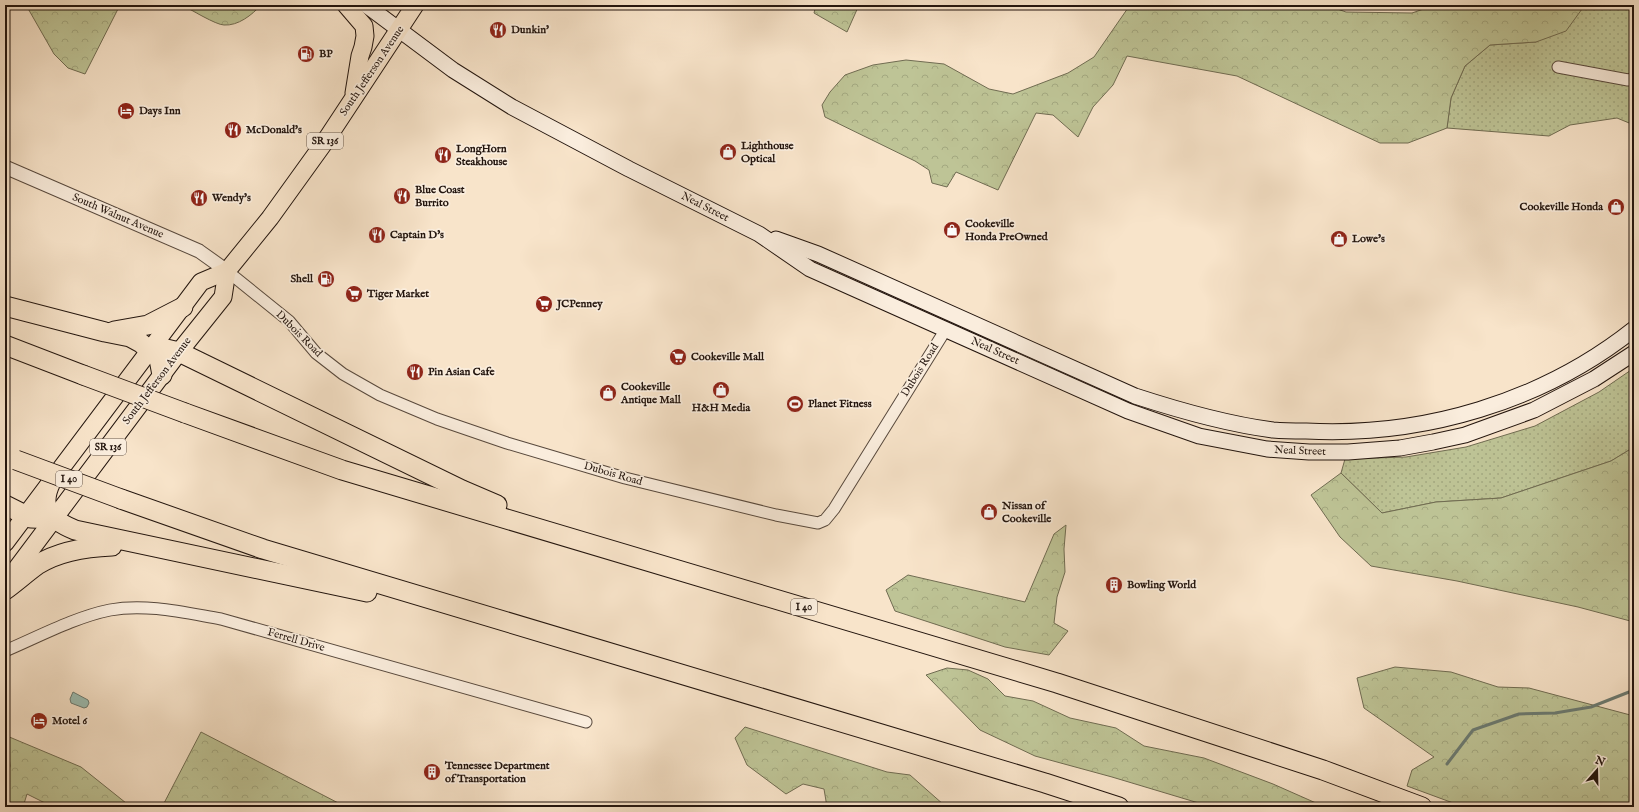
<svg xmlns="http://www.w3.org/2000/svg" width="1639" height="812" viewBox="0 0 1639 812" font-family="'IM FELL English',serif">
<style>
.grass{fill:url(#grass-dots);stroke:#706c52}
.forest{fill:url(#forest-crowns);stroke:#706c52}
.water{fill:#9dbfb4;stroke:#6c7b72}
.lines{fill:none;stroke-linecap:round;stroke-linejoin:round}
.stream{stroke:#6c7b72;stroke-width:3}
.minor-casing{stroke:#58493d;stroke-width:13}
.tertiary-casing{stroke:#58493d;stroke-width:15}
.secondary-casing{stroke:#23150e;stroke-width:17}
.primary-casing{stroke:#23150e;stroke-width:19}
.motorway-casing{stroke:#23150e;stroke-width:21}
.minor{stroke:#faeddd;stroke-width:11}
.tertiary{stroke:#faeddd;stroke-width:13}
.secondary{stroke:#faeddd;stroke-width:15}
.primary{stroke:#f8e4ca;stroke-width:17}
.motorway{stroke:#f8e4ca;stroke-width:19}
.motorway-bridge-casing{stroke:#23150e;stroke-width:21;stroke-linecap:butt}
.motorway-bridge{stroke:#f8e4ca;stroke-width:19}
.labels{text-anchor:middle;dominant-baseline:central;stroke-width:3.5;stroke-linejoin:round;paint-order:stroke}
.shield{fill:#faeddd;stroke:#64564c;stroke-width:1}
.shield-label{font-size:10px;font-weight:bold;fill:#23150e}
.poi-label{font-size:11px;font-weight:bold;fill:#23150e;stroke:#faeddd;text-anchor:start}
.street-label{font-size:11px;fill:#23150e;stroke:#faeddd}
</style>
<defs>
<pattern id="grass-dots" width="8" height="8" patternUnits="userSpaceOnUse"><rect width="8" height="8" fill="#bec496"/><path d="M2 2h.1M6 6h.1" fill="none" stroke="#a3a880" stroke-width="1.8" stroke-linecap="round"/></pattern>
<pattern id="forest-crowns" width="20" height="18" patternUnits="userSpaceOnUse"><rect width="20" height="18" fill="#bec496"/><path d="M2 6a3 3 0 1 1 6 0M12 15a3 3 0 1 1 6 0" fill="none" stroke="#a3a880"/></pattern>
</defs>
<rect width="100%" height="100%" fill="#f8e4ca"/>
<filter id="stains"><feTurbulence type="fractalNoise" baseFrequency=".005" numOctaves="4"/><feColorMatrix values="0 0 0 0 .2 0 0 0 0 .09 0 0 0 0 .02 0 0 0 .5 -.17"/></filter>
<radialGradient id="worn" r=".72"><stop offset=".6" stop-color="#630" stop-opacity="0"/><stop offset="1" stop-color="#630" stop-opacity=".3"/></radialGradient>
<g class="grass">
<path d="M1580,5H1634V125L1617,118L1570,125L1549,136L1447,128L1451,98L1465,66L1490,45L1536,42L1581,9Z"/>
<path d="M1634,368V447L1611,461L1501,498L1436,502L1382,513L1341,473L1345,459L1406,457L1466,447L1535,426L1599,392Z"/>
</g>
<g class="forest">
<path d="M26,5H120L85,74L68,68L54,54Z"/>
<path d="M182,5H217L234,10L244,5H261C252,15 238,26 224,25C216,25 190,9 182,5Z"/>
<path d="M816,5H859L847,32L814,13Z"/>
<path d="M1130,5H1326L1346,12L1412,13L1435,5H1580L1582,9L1566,31L1536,42L1490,45L1465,66L1451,98L1447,128L1408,143H1380L1237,76L1127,56L1113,85L1093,107L1078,137L1053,115L1036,113L998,190L956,172L947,187L932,183L929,170L915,161L825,117L822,105L830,92L845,75L873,65L906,60L944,64L989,89L1013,94L1068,73L1094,57Z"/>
<path d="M1634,447V622L1578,607L1457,581L1371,566L1340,537L1311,495L1341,473L1382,513L1436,502L1501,498L1611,461Z"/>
<path d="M1066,525L1064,549L1065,572L1057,597L1054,623L1068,631L1049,655L1005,647L895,611L886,590L908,575L1025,602L1054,534Z"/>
<path d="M1395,667L1451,672L1498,687L1529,688L1634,716V807H1464L1407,786L1412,770L1434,757L1364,708L1357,678Z"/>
<path d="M947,668L968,670L988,679L1005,696L1033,701L1070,718L1116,728L1144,746L1204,758L1273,784L1325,807H1212L1112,777L1035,756L980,730L926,675Z"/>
<path d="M745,727L887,772L910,775L944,805L949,807H827L824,789L803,784L786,794L747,765L735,738Z"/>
<path d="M201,732L346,807H162Z"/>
<path d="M7,736L81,767L131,807H53L27,794L23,807H5V787L10,766Z"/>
</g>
<path class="water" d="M73,692L88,700L89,703L87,707L84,708L71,703L70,699Z"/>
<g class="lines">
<path class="stream" d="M1447,764L1473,730L1519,714L1555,713L1591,707L1629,692H1634"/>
<g class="minor-casing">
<g id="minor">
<path d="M1558,67L1628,80L1634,79"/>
<path d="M227,271L289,321L316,353L343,374L380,395L437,419L507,443L625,478L776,515L818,523L825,520L834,509L946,329"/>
<path d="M5,651C38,637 75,617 110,610C146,603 186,613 221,619L586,722"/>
</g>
</g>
<g class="tertiary-casing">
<path id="tertiary" d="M5,167L199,251L227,271"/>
</g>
<g class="secondary-casing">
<g id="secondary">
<path d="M366,5L453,70L512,107L629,169L759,234L810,269L1128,411L1199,436L1267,449L1309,452H1348L1400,448L1433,442L1465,435L1534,410L1594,379L1634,353"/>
<path d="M776,239L818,254L1135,396C1181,411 1226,424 1273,430C1284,431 1295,431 1306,431C1423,437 1542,402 1634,329"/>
</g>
</g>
<g class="primary-casing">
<g id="primary">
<path d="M346,5L364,26L365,36L363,47L360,56L354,93"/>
<path d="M5,543L201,282L227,271L270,218L324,143L415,5"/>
<path d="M5,584L179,352L223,297L227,271"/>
</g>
</g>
<g class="motorway-casing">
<g id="motorway">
<path d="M5,306L105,332L130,337L141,343L159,359L162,375"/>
<path d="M114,331L148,325L183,307"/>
<path d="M5,345L83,375"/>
<path d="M151,351L162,348L179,352L462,490L497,505"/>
<path d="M185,413L342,470L1057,683L1323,770L1422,807"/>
<path d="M51,482C38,509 51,520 75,530L367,592"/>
<path d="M121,499L263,549L1045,783L1119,807"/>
<path d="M5,505L31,518L54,519"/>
<path d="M5,590C16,582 26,573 37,565C59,551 86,547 112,546"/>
</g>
</g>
<use href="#minor" class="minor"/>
<use href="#tertiary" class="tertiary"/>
<use href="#secondary" class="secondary"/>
<use href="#primary" class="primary"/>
<use href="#motorway" class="motorway"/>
<g class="motorway-bridge-casing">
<g id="motorway-bridge">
<path d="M83,375L185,413"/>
<path d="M16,460L121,499"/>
</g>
</g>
<use href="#motorway-bridge" class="motorway-bridge"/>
</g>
<defs>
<g id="restaurant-disc" transform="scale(0.9)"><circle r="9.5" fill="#8f2418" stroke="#faeddd"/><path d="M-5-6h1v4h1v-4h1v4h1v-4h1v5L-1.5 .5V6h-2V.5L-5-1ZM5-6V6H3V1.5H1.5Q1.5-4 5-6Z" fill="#fff"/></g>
<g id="fuel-disc" transform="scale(0.9)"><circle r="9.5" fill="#8f2418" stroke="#faeddd"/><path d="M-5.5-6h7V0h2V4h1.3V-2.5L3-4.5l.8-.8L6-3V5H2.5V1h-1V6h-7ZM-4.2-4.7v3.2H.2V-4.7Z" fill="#fff"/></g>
<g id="hotel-disc" transform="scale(0.9)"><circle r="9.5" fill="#8f2418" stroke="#faeddd"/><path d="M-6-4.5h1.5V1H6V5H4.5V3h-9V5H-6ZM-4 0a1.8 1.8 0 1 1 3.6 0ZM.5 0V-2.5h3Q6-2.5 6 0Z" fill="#fff"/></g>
<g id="shop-disc" transform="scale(0.9)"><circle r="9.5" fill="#8f2418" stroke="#faeddd"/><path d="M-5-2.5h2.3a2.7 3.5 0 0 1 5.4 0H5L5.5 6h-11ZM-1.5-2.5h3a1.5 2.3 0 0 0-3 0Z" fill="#fff"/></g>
<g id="supermarket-disc" transform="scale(0.9)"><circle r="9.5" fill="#8f2418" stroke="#faeddd"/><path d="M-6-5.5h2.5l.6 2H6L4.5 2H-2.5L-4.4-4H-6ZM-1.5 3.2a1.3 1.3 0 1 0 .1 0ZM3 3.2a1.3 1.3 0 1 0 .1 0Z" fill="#fff"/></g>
<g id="stadium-disc" transform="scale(0.9)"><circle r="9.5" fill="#8f2418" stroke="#faeddd"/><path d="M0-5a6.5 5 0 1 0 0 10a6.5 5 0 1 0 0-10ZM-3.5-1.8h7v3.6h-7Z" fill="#fff"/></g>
<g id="building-disc" transform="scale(0.9)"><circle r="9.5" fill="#8f2418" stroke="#faeddd"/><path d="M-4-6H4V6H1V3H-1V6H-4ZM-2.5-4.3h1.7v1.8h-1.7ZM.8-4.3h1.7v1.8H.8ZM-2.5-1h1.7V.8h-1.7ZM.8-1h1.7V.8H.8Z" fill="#fff"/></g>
</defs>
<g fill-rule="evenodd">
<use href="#restaurant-disc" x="498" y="30"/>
<use href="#fuel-disc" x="306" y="54"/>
<use href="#hotel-disc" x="126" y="111"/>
<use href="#restaurant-disc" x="233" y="130"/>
<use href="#shop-disc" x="728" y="152"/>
<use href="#restaurant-disc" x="443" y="155"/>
<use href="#restaurant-disc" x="402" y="196"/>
<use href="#restaurant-disc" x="199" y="198"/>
<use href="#shop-disc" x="1616" y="207"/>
<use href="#shop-disc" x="952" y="230"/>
<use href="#restaurant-disc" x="377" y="235"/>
<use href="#shop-disc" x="1339" y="239"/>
<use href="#fuel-disc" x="326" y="279"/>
<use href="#supermarket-disc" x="354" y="294"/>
<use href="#supermarket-disc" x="544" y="304"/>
<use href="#supermarket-disc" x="678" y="357"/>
<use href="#restaurant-disc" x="415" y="372"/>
<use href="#shop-disc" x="721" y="390"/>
<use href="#shop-disc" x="608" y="393"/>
<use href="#stadium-disc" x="795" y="404"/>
<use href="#shop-disc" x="989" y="512"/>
<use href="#building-disc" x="1114" y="585"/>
<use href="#hotel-disc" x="39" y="721"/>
<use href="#building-disc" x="432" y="772"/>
</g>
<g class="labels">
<g class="shield">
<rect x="307" y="133" width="36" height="16" rx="3"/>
<rect x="90" y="439" width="36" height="16" rx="3"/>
<rect x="56" y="471" width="26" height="16" rx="3"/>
<rect x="791" y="599" width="26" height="16" rx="3"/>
</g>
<g class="shield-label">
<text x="325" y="141">SR 136</text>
<text x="108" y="447">SR 136</text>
<text x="69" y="479">I 40</text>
<text x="804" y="607">I 40</text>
</g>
<g class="poi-label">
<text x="511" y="30">Dunkin'</text>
<text x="319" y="54">BP</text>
<text x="139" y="111">Days Inn</text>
<text x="246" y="130">McDonald's</text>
<text x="741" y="146">Lighthouse<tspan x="741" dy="13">Optical</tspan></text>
<text x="456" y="149">LongHorn<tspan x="456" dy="13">Steakhouse</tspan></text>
<text x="415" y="190">Blue Coast<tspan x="415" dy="13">Burrito</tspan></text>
<text x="212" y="198">Wendy's</text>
<text x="1603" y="207" text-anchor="end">Cookeville Honda</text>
<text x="965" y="224">Cookeville<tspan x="965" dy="13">Honda PreOwned</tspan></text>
<text x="390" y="235">Captain D's</text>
<text x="1352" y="239">Lowe's</text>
<text x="313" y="279" text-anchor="end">Shell</text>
<text x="367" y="294">Tiger Market</text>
<text x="557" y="304">JCPenney</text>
<text x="691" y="357">Cookeville Mall</text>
<text x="428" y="372">Pin Asian Cafe</text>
<text x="621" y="387">Cookeville<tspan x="621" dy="13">Antique Mall</tspan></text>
<text x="808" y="404">Planet Fitness</text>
<text x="721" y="408" text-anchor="middle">H&amp;H Media</text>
<text x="1002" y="506">Nissan of<tspan x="1002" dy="13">Cookeville</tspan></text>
<text x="1127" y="585">Bowling World</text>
<text x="52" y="721">Motel 6</text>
<text x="445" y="766">Tennessee Department<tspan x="445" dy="13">of Transportation</tspan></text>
</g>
<g class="street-label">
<text transform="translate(372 71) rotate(-56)">South Jefferson Avenue</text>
<text transform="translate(705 207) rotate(27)">Neal Street</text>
<text transform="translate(118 216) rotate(23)">South Walnut Avenue</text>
<text transform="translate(299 334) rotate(45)">Dubois Road</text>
<text transform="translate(995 351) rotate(24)">Neal Street</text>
<text transform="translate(920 370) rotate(-58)">Dubois Road</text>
<text transform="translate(157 381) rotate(-53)">South Jefferson Avenue</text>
<text transform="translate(1300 451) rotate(2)">Neal Street</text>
<text transform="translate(613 474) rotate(16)">Dubois Road</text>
<text transform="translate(296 640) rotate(16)">Ferrell Drive</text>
</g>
</g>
<rect width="1639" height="812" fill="none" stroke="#f8e4ca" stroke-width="20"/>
<rect x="6" y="6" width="1627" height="800" fill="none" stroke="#23150e" stroke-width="2"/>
<rect x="10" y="10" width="1619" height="792" fill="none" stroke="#23150e"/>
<g transform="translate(1597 770) rotate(20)" stroke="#faeddd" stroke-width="3" paint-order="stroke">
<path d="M0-3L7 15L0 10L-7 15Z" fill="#23150e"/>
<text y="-6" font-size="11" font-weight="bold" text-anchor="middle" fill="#23150e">N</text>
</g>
<rect width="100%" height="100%" filter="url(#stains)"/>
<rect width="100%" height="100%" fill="url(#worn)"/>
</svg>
